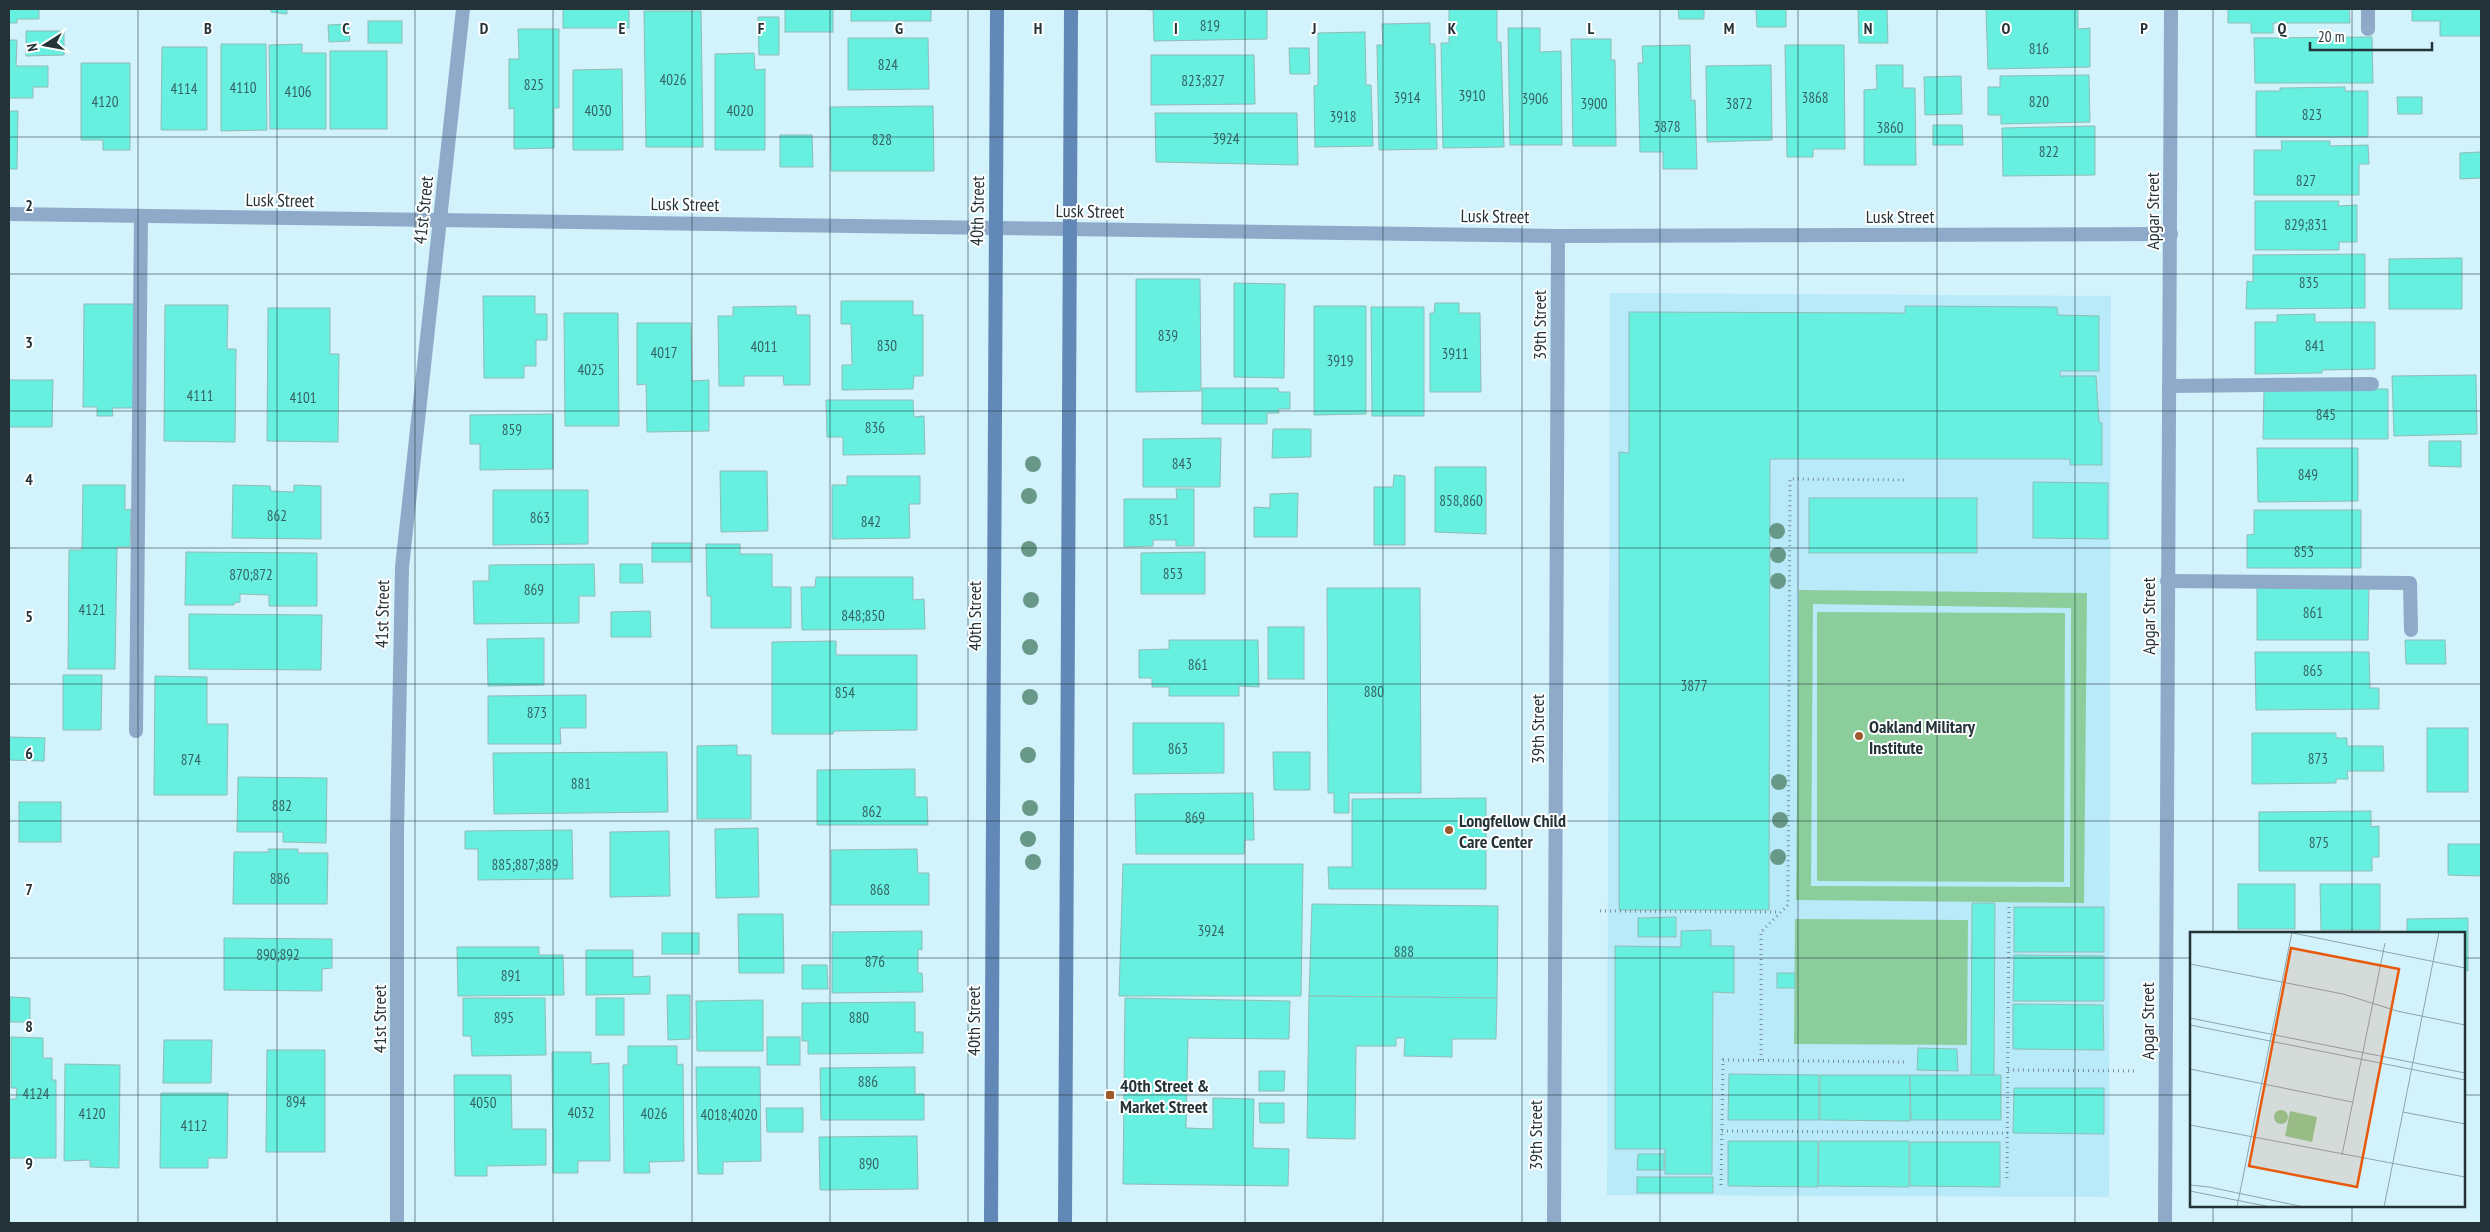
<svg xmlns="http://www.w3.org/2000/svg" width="2490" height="1232" viewBox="0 0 2490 1232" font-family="'PT Sans Narrow',sans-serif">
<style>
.built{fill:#b9eafa}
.green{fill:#8bce9c;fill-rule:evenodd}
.building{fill:#67efe0;stroke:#92bcb6}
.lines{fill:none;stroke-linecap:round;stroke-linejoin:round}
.path{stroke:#788f97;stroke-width:3;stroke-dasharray:1 4;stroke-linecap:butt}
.service{stroke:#8faac9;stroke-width:14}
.minor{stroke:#8faac9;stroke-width:14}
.secondary{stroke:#6188b6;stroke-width:14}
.tree{fill:#689988}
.grid{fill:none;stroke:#243338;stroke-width:1;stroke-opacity:0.55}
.poi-dot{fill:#9e592d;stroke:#fff;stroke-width:2}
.labels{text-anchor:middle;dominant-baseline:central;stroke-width:4;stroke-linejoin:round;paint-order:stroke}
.number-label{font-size:15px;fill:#356262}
.street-label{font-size:18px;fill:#243338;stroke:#fff}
.poi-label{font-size:18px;font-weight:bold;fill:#243338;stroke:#fff;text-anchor:start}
.inset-road{fill:none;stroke:#8ca6ae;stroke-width:1}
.view{fill:#e8590c;fill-opacity:0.15;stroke:#e8590c;stroke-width:2.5}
.inset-edge{fill:none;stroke:#243338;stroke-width:2.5}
.grid-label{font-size:16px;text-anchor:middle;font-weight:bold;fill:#243338;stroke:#fff;stroke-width:4;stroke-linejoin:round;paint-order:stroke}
</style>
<rect width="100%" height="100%" fill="#d2f2fc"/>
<path class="built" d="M1610,293L2111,296L2109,1197L1607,1195Z"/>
<g class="green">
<path d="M1799,590L2087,593L2084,903L1796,900ZM1813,604L2071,608L2070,887L1811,886Z"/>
<path d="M1817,612L2065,613L2064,882L1817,881Z"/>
<path d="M1795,919L1968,920L1967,1045L1794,1044Z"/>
</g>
<g class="building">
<path d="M9,9H39V19H17V23H9Z"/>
<path d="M271,9H287V14L271,12Z"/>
<rect x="563" y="9" width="66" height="19"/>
<rect x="785" y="9" width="48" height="23"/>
<rect x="851" y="9" width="80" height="12"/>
<path d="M1140,9H1267V39L1154,41L1153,10Z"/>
<path d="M1449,9H1497V42H1501L1504,147L1443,148L1441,43H1449Z"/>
<path d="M1678,9H1704V19H1679Z"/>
<path d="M1756,9H1786V27H1757Z"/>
<path d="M1858,9H1887L1888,43H1859Z"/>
<path d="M1986,9H2078V29L2090,28V67L1988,69Z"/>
<path d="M2228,9H2349L2350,23H2273V33H2251V23H2228Z"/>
<path d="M2412,9H2481V36H2440V21H2412Z"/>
<path d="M644,11H701L703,147H646Z"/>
<path d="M758,17H779V55H759Z"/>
<rect x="368" y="21" width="34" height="22"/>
<path d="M1430,23V44H1435L1437,149L1379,150L1377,45H1383L1382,24Z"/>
<path d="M349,24L350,41L329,42L328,25Z"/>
<path d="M1508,28H1540V52L1561,51L1562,145H1510Z"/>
<path d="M518,29H559V108H554V148L514,149V108L509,109V59H519Z"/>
<path d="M26,31H64V55L26,56Z"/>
<path d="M1365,32L1366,85H1371L1373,146L1315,147L1314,86L1318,85V33Z"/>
<path d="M2372,37L2373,83H2255L2254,38Z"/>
<path d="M848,38H928L929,89L848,90Z"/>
<path d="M1571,39H1611V60H1615L1616,146H1573Z"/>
<path d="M9,40H17L16,66H48V87H33V98H9Z"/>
<path d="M221,44H266L267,130L221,131Z"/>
<path d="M302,44V53H326V129H270L269,45Z"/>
<path d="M1690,45L1691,101L1695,100L1697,169H1663V152H1640L1638,63H1643L1642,46Z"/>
<path d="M1785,45H1844L1845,149H1813V157H1787Z"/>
<path d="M162,47H207V130H161Z"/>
<path d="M1289,48H1309L1310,74H1290Z"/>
<rect x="330" y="51" width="57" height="78"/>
<path d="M754,53L755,70L765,69V150H715V54Z"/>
<path d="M1151,55H1254L1255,104L1151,105Z"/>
<path d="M81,63H130V150H103V140H81Z"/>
<path d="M1771,65L1772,140L1707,142L1706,66Z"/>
<path d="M1876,65H1903V88H1915L1916,165H1864V90L1877,89Z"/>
<path d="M622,69L623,150H573V70Z"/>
<path d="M2089,75L2090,122L2001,124V115H1988V87H2000V76Z"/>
<path d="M1961,76L1962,114L1925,115L1924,77Z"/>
<path d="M2345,87V91H2368V137H2256V91H2280V88Z"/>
<path d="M2397,97H2422V114H2398Z"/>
<path d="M933,106L934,171H831L830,107Z"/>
<path d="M9,111H18L17,169H9Z"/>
<path d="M1155,113H1297L1298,165L1156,162Z"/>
<path d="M1933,125H1962L1963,145H1933Z"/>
<path d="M2095,126V175L2003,176L2002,128Z"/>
<path d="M780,135H812L813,167H780Z"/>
<path d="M2281,141H2330V146L2368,145L2369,164H2359V195H2254V150H2282Z"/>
<path d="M2481,152V178L2460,179V153Z"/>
<path d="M2255,201H2339L2338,206L2357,205V242H2339V250H2255Z"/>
<path d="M2365,254V308L2246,309L2247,281L2253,282V255Z"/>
<path d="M2462,258V309H2389V259Z"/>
<path d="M1136,279H1200L1201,391L1136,392Z"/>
<path d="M1234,283L1285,284L1284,378L1234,377Z"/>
<path d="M483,296H535V314H547V340H536V366H524V378H484Z"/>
<path d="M841,301H913V315H923V376H914L913,389L842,390V365H852L851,324H841Z"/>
<path d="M1435,303H1459V313H1480L1481,392H1430V313H1434Z"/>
<path d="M84,304H138L137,408H112L113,416H97V407H83Z"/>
<path d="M165,305H228L227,349H236L235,442L164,441Z"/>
<path d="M796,306V315H810V385H784L783,376H744V386H719L718,316H733V307Z"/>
<path d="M1314,306H1366V414L1314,415Z"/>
<path d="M1905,306L2057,307L2058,315L2099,316V371H2060V376H2096L2099,422L2102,423V465H2070V459H1770L1769,910H1619V452L1629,453V312L1905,313Z"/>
<path d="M1371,307H1424V416H1372Z"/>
<path d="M268,308H330V354H339L338,442L267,441Z"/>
<path d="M564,313H618L619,426H565Z"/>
<path d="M2315,314V322H2375V369L2322,370V373L2255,374V322H2277V315Z"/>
<path d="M637,323H691L692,381L709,380V431L647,432L646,384L637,385Z"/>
<path d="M2476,375L2477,434L2394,436L2392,376Z"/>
<path d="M9,380H53L52,427H9Z"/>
<path d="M1202,388H1278L1279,392H1290V409H1278L1279,413H1267V424H1202Z"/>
<path d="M2264,388L2388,389V439H2263Z"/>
<path d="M826,400H913L914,417L924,416L925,454L843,455V437H827Z"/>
<path d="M553,414V469L480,470V444H470V415Z"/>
<path d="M1273,429H1311V457L1272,458Z"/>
<path d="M1221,438L1220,487H1143V439Z"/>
<path d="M2429,441H2461V467L2429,466Z"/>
<path d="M2257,448H2358V501L2258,502Z"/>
<path d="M1435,467H1486V534L1435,532Z"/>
<path d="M720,471H767L768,531L721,532Z"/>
<path d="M1394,475L1405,476V545H1374V487H1393Z"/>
<path d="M847,476H920V504H909L910,538L832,539V485H847Z"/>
<path d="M2033,482L2108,483V539L2033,538Z"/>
<path d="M83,485H125V510L131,509L130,547H117L115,669H68L69,550H82Z"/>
<path d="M233,485L270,486L271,491L294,492V485L321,486V539L232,538Z"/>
<path d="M1176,489H1194V546H1176V540H1153V546L1124,547V499H1177Z"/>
<path d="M493,490H588V544L493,545Z"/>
<path d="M1298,493L1297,537H1254V507L1270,508V494Z"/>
<rect x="1809" y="498" width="168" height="55"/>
<path d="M2254,510H2361V568H2247V535L2254,534Z"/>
<rect x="652" y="543" width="39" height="19"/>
<path d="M706,544H740V554H772V587H791V628H711V596H707Z"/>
<path d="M186,552L317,553V606H269V595L240,594V602L234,603V605H185Z"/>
<path d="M1205,552V594H1141V553Z"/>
<path d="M594,564L595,596H579V623L474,624L473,581H489V565Z"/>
<path d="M620,564H642L643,583H620Z"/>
<path d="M816,577H913V600L924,599L925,629L802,630L801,587H815Z"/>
<path d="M2257,584H2369L2368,640H2257Z"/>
<path d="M1327,588H1420L1421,793H1349V813H1334V793H1328Z"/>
<path d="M650,611L651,637H611V612Z"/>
<path d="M189,614L322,615L321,670L189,669Z"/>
<rect x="1268" y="627" width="36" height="52"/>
<path d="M544,638V685L488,686L487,639Z"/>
<path d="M1169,640H1258L1259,687L1239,686V696H1169V687H1152V678H1139V650L1169,649Z"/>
<path d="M2405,640H2445L2446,664H2406Z"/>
<path d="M836,641V655H917V730L834,731L833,734H772V642Z"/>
<path d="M2255,652H2369L2370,688H2379V709L2256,710Z"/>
<path d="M63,675H102L101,730H63Z"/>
<path d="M155,676L207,677V724H228L227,795H154Z"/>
<path d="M586,695V728H560L561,744H488V696Z"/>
<path d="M1133,723H1224V773L1133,774Z"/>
<rect x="2427" y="728" width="41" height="64"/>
<path d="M2252,733H2336V738H2347V746H2383L2384,771H2347L2348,779H2336V783L2252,784Z"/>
<path d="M9,737L45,738L44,761L9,760Z"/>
<path d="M737,745V755H751V819H697V746Z"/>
<path d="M667,752L668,812L494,814L493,753Z"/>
<path d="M1273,752H1310V790H1274Z"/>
<path d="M915,769V797H927L928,825H817V770Z"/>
<path d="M238,777L327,778L326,843L283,842V832H237Z"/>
<path d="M1253,793L1254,840H1245L1244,854H1136L1135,794Z"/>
<path d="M1486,798V889H1329L1328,867H1352V799Z"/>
<rect x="19" y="802" width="42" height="40"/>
<path d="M2371,811V827L2379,826V857H2372V871H2259V812Z"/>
<path d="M758,828L759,897L716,898L715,829Z"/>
<path d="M572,830L573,879L478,880V849H465V831Z"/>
<path d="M669,831L670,896L610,897V832Z"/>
<path d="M2448,844H2481V876L2448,875Z"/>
<path d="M268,849H298V853H328L327,904H233L234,852H269Z"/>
<path d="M917,849L918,873H929V905H831V850Z"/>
<path d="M1123,864H1303L1301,996H1119Z"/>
<rect x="2238" y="884" width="57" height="45"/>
<path d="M2320,884H2380V930H2321Z"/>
<path d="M1972,903H1995L1994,1075H1971Z"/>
<path d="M1312,904L1498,906L1497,998L1309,996Z"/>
<rect x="2014" y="907" width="90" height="45"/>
<path d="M738,914H783L784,973H739Z"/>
<path d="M1676,917V937H1638V918Z"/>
<path d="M2468,918V971H2464V933H2407V919Z"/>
<path d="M1711,930V946H1734V993L1713,992L1712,1174H1665V1149H1615V946L1681,947V931Z"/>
<path d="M922,931V950L918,949V973H922L923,992L832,993V932Z"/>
<rect x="662" y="933" width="37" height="21"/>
<path d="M224,938L332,939V968L322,969V991L224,990Z"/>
<path d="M457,947H539V955H563L564,995L458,996Z"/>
<path d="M586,950H633V977L650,976V994L586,995Z"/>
<path d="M2014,955L2104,956V1001H2013Z"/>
<path d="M802,965H827L828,989H802Z"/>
<rect x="1777" y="973" width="18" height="15"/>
<path d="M667,995H690V1039L668,1040Z"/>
<path d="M1309,996L1497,998L1496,1039H1452V1057L1404,1056L1405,1038H1396V1046H1356L1355,1139L1307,1138Z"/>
<path d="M10,997L30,998V1022H10Z"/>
<path d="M463,998H545L546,1055L472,1056L471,1036H463Z"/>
<rect x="596" y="998" width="28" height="37"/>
<path d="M1125,998L1290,1001L1289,1039L1188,1038L1186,1128L1213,1129V1098L1254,1099L1253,1148L1289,1149L1288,1186L1123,1184Z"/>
<path d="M763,1000V1051H697L696,1001Z"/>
<path d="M915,1002V1032H923V1053L808,1054V1041H802V1003Z"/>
<path d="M2013,1004L2103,1005L2104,1050L2013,1049Z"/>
<path d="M11,1037L43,1038V1058H52V1080H56V1158H9V1099H16L17,1088H11Z"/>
<rect x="767" y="1037" width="33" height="28"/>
<path d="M164,1040H212L211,1083H163Z"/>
<path d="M628,1046H677V1065L683,1064L684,1161L649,1162L650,1173H624L623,1065H628Z"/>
<path d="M1918,1048L1957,1049L1958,1071L1917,1070Z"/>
<path d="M267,1050H325V1152H266Z"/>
<path d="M552,1052H591V1064L609,1063L610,1161H578V1173H553Z"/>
<path d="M65,1064L120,1065L119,1168L90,1167V1160L64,1161Z"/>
<path d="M2464,1065L2465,1164H2464Z"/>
<path d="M696,1067H760L761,1161L723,1162V1174H698Z"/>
<path d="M915,1067V1094H924V1120H821L820,1068Z"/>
<path d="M1259,1071H1285L1284,1091H1259Z"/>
<path d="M1729,1074L1819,1075V1120H1728Z"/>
<path d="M454,1075H511L512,1129H546V1165L487,1166V1176H455Z"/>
<path d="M1820,1075H1910V1121L1820,1120Z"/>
<path d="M1910,1075H2001V1120H1911Z"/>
<path d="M2014,1088H2104V1134L2013,1133Z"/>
<path d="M161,1093H228L227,1158H208V1168H160Z"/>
<path d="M1259,1103H1284V1123H1260Z"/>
<path d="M766,1108H803V1132H767Z"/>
<path d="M917,1136L918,1189L820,1190L819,1137Z"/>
<path d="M1728,1141H1818V1187L1728,1186Z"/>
<path d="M1819,1141H1909V1187L1818,1186Z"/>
<path d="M1910,1142H2000V1187L1910,1186Z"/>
<path d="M1638,1154H1664V1170H1637Z"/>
<rect x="1637" y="1177" width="76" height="16"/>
</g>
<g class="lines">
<g class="path">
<path d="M1600,911L1780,912"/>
<path d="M1761,1060V932L1788,905L1790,479L1906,480"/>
<path d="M2008,1070L2137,1071"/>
<path d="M1722,1131L2008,1133"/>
<path d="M2007,1178L2009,907"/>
<path d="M1721,1185L1723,1060L1908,1062"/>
</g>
<g class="service">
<path d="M2368,29V9"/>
<path d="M2169,386L2372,384"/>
<path d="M2167,581L2410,583L2411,630"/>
<path d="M136,731L141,216"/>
</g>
<g class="minor">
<path d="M9,214L1558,236L2171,234"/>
<path d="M397,1223V833L402,567L463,9"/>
<path d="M1554,1223L1558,236"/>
<path d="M2165,1223L2171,9"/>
</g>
<g class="secondary">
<path d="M991,1223L997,9"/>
<path d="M1065,1223L1071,9"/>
</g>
</g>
<g class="tree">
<circle cx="1033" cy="464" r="8"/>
<circle cx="1029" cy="496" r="8"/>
<circle cx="1777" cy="531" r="8"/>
<circle cx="1029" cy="549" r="8"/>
<circle cx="1778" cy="555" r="8"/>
<circle cx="1778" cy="581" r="8"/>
<circle cx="1031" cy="600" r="8"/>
<circle cx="1030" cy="647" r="8"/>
<circle cx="1030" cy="697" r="8"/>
<circle cx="1028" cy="755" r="8"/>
<circle cx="1779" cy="782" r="8"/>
<circle cx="1030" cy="808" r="8"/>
<circle cx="1780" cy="820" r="8"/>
<circle cx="1028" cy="839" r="8"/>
<circle cx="1778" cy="857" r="8"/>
<circle cx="1033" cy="862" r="8"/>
</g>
<path class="grid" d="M138,9V1223M277,9V1223M415,9V1223M553,9V1223M692,9V1223M830,9V1223M968,9V1223M1107,9V1223M1245,9V1223M1383,9V1223M1522,9V1223M1660,9V1223M1798,9V1223M1937,9V1223M2075,9V1223M2213,9V933M2352,9V933M9,137H2481M9,274H2481M9,411H2481M9,548H2481M9,684H2481M9,821H2481M9,958H2191M2464,958H2481M9,1095H2191M2464,1095H2481M2213,1206V1223M2352,1206V1223"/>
<g class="poi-dot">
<circle cx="1859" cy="736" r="5"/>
<circle cx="1449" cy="830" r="5"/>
<rect x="1105" y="1090" width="10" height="10" rx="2.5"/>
</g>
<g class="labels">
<g class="number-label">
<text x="1210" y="25">819</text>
<text x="2039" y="48">816</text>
<text x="888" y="64">824</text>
<text x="673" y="79">4026</text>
<text x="1203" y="80">823;827</text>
<text x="534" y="84">825</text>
<text x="243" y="87">4110</text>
<text x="184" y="88">4114</text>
<text x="298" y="91">4106</text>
<text x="1472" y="95">3910</text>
<text x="1407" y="97">3914</text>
<text x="1815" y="97">3868</text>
<text x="1535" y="98">3906</text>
<text x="105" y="101">4120</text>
<text x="2039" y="101">820</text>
<text x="1594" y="103">3900</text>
<text x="1739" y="103">3872</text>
<text x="598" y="110">4030</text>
<text x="740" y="110">4020</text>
<text x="2312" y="114">823</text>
<text x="1343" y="116">3918</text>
<text x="1667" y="126">3878</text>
<text x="1890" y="127">3860</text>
<text x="1226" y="138">3924</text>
<text x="882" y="139">828</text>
<text x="2049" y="151">822</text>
<text x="2306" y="180">827</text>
<text x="2306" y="224">829;831</text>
<text x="2309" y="282">835</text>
<text x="1168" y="335">839</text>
<text x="887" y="345">830</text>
<text x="2315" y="345">841</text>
<text x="764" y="346">4011</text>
<text x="664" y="352">4017</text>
<text x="1455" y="353">3911</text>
<text x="1340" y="360">3919</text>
<text x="591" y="369">4025</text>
<text x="200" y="395">4111</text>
<text x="303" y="397">4101</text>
<text x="2326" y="414">845</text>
<text x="875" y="427">836</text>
<text x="512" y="429">859</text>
<text x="1182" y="463">843</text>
<text x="2308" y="474">849</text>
<text x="1461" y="500">858,860</text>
<text x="277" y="515">862</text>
<text x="540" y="517">863</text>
<text x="1159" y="519">851</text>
<text x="871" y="521">842</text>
<text x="2304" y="551">853</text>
<text x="1173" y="573">853</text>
<text x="251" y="574">870;872</text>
<text x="534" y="589">869</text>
<text x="92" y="609">4121</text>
<text x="2313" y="612">861</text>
<text x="863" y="615">848;850</text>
<text x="1198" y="664">861</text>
<text x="2313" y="670">865</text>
<text x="1694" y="685">3877</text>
<text x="1374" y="691">880</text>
<text x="845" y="692">854</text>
<text x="537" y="712">873</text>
<text x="1178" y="748">863</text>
<text x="2318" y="758">873</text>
<text x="191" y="759">874</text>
<text x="581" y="783">881</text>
<text x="282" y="805">882</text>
<text x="872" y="811">862</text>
<text x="1195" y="817">869</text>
<text x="2319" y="842">875</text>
<text x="525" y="864">885;887;889</text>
<text x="280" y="878">886</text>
<text x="880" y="889">868</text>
<text x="1211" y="930">3924</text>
<text x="1404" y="951">888</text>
<text x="278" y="954">890;892</text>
<text x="875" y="961">876</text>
<text x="511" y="975">891</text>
<text x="504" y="1017">895</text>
<text x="859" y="1017">880</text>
<text x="868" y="1081">886</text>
<text x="36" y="1093">4124</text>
<text x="296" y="1101">894</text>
<text x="483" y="1102">4050</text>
<text x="581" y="1112">4032</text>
<text x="92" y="1113">4120</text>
<text x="654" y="1113">4026</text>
<text x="729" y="1114">4018;4020</text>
<text x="194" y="1125">4112</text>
<text x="869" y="1163">890</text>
</g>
<g class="street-label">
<text transform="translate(280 200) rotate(1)">Lusk Street</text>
<text transform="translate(685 204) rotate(1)">Lusk Street</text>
<text transform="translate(423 210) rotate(-84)">41st Street</text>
<text transform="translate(977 211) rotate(-89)">40th Street</text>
<text transform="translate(1090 211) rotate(1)">Lusk Street</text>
<text transform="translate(2152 211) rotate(-90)">Apgar Street</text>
<text transform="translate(1495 216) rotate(1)">Lusk Street</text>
<text x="1900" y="216">Lusk Street</text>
<text transform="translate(1539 325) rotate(-90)">39th Street</text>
<text transform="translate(382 614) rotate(-89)">41st Street</text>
<text transform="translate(974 616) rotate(-90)">40th Street</text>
<text transform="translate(2148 616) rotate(-90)">Apgar Street</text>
<text transform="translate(1537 729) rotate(-90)">39th Street</text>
<text transform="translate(379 1019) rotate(-90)">41st Street</text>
<text transform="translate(973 1021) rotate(-90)">40th Street</text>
<text transform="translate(2147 1021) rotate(-90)">Apgar Street</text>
<text transform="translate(1535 1135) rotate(-90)">39th Street</text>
</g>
<g class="poi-label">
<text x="1869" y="726">Oakland Military<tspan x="1869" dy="21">Institute</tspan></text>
<text x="1459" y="820">Longfellow Child<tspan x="1459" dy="21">Care Center</tspan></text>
<text x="1120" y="1085">40th Street &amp;<tspan x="1120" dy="21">Market Street</tspan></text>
</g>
</g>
<g transform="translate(2190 932)">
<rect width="275" height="275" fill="#d2f2fc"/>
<path d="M84 185a7 7 0 1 1 14 0a7 7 0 1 1-14 0ZM100,179L127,185L122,210L95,204Z" fill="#8bce9c"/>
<path class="inset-road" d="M98,0L275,36M0,32L153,62L207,79L275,93M0,86L275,141M0,93L275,148M0,137L162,170M213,180L275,192M0,193L275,245M152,223L195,11M0,253L19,255M19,255L114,275M0,259L25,264M25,264L81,275M47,275L102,0M194,275L249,0"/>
<path class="view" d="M101,16L209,37L167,255L59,234Z"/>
<rect width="275" height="275" class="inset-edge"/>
</g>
<g class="grid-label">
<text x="208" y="34">B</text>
<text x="346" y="34">C</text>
<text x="484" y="34">D</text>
<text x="622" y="34">E</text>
<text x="761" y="34">F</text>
<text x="899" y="34">G</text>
<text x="1038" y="34">H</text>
<text x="1176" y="34">I</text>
<text x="1314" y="34">J</text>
<text x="1452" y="34">K</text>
<text x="1591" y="34">L</text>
<text x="1729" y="34">M</text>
<text x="1868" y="34">N</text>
<text x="2006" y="34">O</text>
<text x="2144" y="34">P</text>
<text x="2282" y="34">Q</text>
<text x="29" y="211">2</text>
<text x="29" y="348">3</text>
<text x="29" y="485">4</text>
<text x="29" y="622">5</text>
<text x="29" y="759">6</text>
<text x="29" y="895">7</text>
<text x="29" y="1032">8</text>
<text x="29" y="1169">9</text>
</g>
<rect width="2490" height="1232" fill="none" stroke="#243338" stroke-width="20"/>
<g transform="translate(45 45) rotate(259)" stroke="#ffffff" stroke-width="4" paint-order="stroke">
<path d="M0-4L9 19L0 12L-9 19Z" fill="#243338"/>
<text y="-8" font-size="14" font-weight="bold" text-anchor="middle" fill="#243338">N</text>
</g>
<path d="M2310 42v8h122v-8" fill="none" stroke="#243338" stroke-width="2.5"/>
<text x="2318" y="42" font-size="15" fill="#243338" stroke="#ffffff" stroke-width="4" paint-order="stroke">20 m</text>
</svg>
